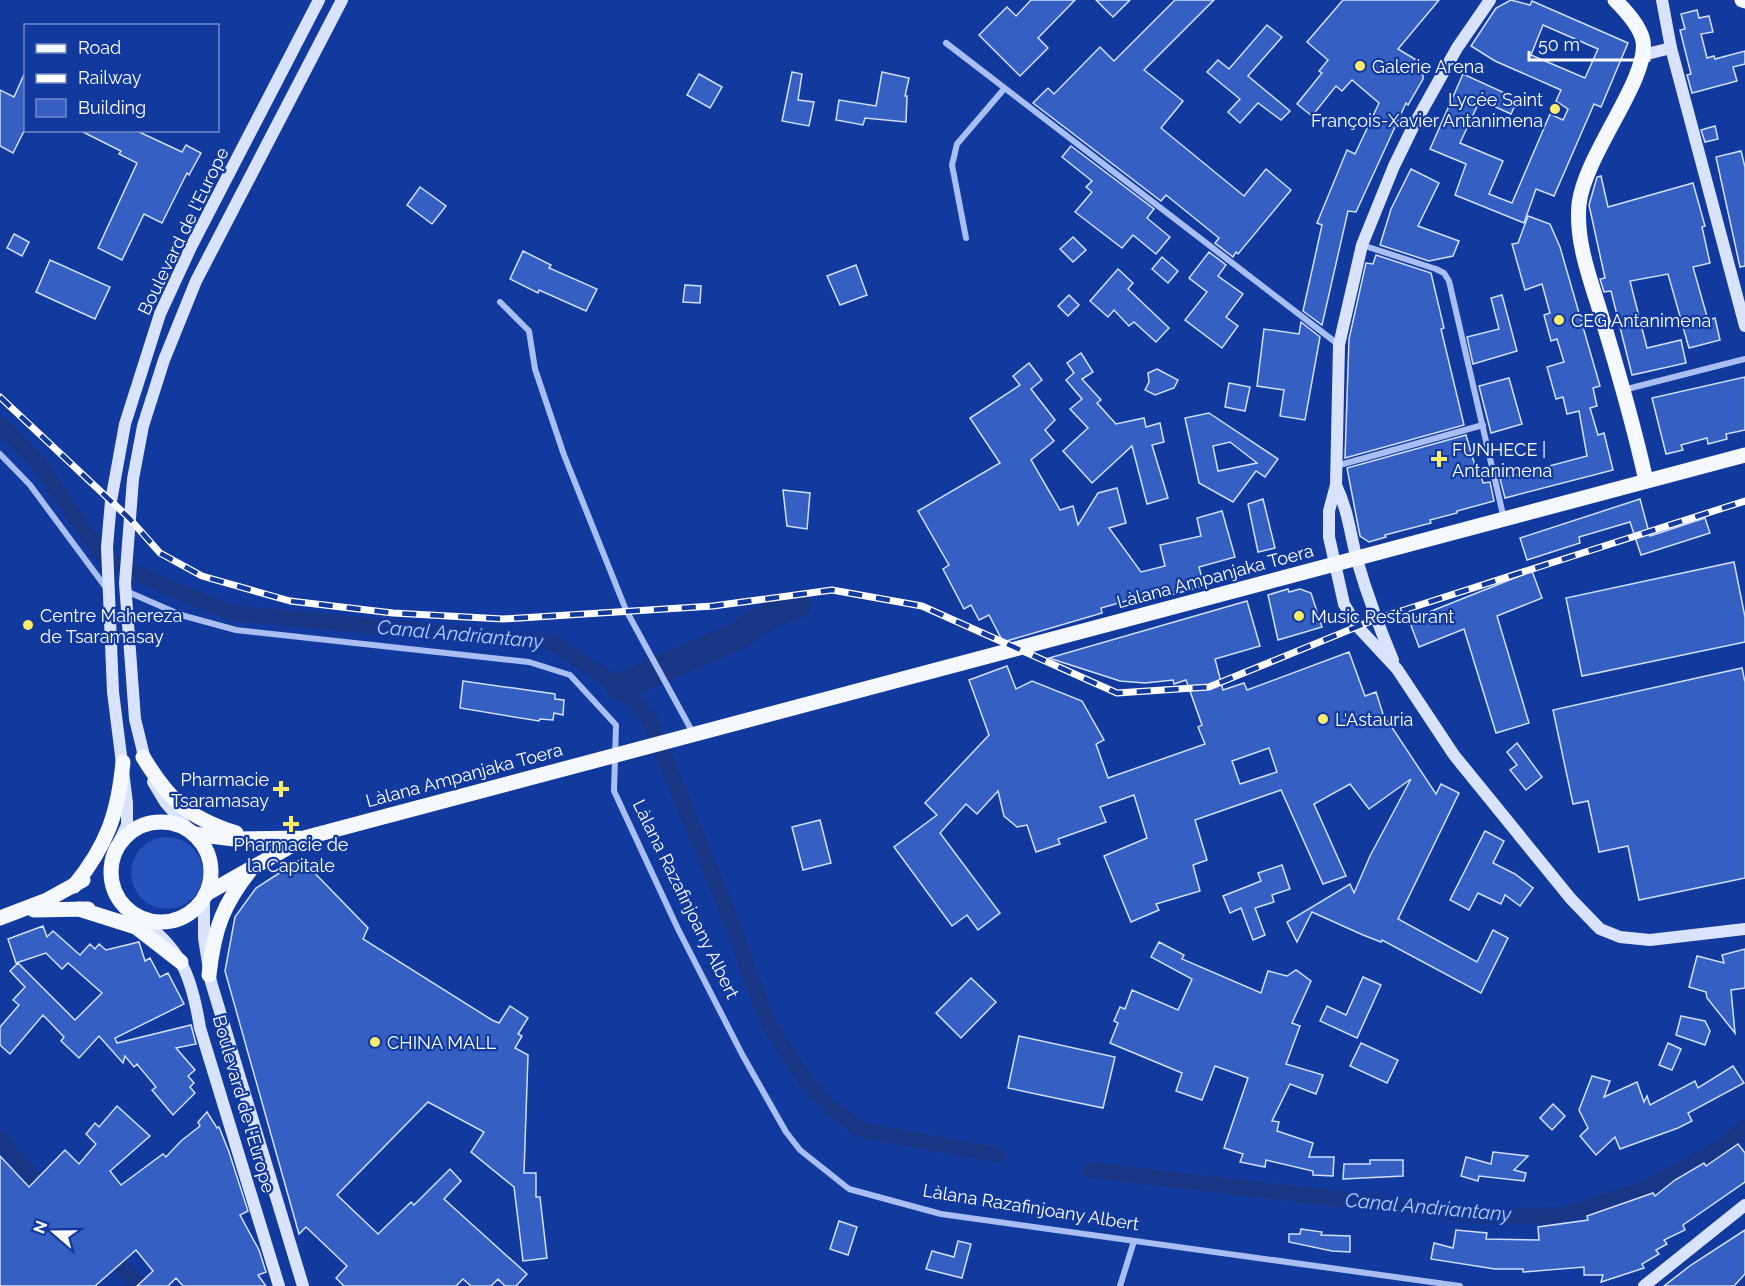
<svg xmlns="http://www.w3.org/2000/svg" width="1745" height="1286" viewBox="0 0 1745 1286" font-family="Raleway,sans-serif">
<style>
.green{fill:#2551bc}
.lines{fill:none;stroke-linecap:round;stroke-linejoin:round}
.canal{stroke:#193684;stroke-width:16}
.river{stroke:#193684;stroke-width:28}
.building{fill:#365fc4;stroke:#d2dffe;stroke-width:1.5;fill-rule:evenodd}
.street{stroke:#a9bff4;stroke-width:6}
.secondary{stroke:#d9e3fd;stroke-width:12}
.primary{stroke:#f6f8ff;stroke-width:15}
.rail-casing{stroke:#fff;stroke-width:7}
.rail{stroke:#12399e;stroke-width:4.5;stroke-dasharray:14;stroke-linecap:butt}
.poi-dot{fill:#ffec6c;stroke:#12399e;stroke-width:2}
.labels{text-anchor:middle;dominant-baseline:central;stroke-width:4.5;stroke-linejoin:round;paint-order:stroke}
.poi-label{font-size:18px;fill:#fff;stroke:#12399e;text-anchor:start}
.street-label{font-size:18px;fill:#fff;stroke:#12399e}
.water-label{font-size:20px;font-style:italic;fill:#b6cafb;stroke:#12399e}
</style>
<rect width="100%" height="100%" fill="#12399e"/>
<circle class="green" cx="167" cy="873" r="36"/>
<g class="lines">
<g class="canal">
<path d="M0,425L36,460L104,558L176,591L233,613L553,643L620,687L648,717L726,908L768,1023L807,1083L831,1108L861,1130L997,1155"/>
<path d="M0,1139L50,1197"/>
<path d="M1090,1170L1487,1216L1563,1215L1649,1187L1721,1148L1745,1128"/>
<path d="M103,1249L141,1286"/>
</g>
<path class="river" d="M620,687L735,637L767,616L798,604"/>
</g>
<g class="building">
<path d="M1031,0H1075L1038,38L1048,48L1020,76L979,35L1007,7L1016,16Z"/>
<path d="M1096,0H1130L1113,17Z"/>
<path d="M1175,0H1214L1144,70L1183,101L1161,128L1244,196L1266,169L1291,190L1238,254L1236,252L1233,257L1215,243L1219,238L1166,195L1161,201L1033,103L1048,88L1054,94L1100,47L1114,61Z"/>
<path d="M1343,0H1439L1398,49L1423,64V79L1408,105L1406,103L1356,212L1348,211L1322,325L1303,311L1322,225L1317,223L1347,150L1355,154L1379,103L1352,80L1342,91L1336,86L1312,116L1297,104L1322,73L1319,71L1328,60L1307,42Z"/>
<path d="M1511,0L1530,5L1532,1L1628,43L1601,107L1594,104L1554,196L1536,189L1524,223L1455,195L1466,164L1430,149L1463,74L1518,99L1511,114L1480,100L1460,143L1503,161L1489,194L1512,203L1550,114L1563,120L1568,109L1556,101L1561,90L1495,61L1471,46L1496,8ZM1543,25L1598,49L1585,78L1531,55Z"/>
<path d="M1697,10L1699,18L1709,16L1713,32L1701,34L1707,58L1714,56L1715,59L1745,51V64L1733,67L1737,81L1692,93L1687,75L1691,74L1680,30L1685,29L1681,14Z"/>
<path d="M1267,25L1282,37L1248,76L1290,111L1281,120L1258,103L1240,123L1228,112L1240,99L1207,72L1218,60L1229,69Z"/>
<path d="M26,70V127L13,153L0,146V90L14,97Z"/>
<path d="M792,72L802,74L798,100L814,102L809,126L782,121Z"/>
<path d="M882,72L909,78L905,96H907L906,122L865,118L863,125L836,120L839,100L876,106Z"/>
<path d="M699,74L722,87L710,108L687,95Z"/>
<path d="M1715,126L1718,139L1705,142L1701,130Z"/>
<path d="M79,130H135L182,152L186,145L201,153L189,175L187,173L162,223L144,214L122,260L98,248L137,163L119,154L121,151Z"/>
<path d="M1071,146L1154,209L1147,218L1170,237L1156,254L1133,235L1122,248L1075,212L1092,192L1086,187L1092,181L1062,157Z"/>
<path d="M1741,151L1745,167V266L1740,267L1716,157Z"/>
<path d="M1411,169L1439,183L1418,226L1459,241L1453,256L1429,261L1380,245L1391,209Z"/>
<path d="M1601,176L1608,207L1693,183L1705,226L1702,227L1710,263L1693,267L1708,320L1715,318L1720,340L1689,348L1668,274L1630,281L1647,348L1681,340L1686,363L1632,375L1611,291L1604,292L1600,279L1605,278L1589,205L1597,177Z"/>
<path d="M420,187L446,206L432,224L407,205Z"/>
<path d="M1528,216L1550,224L1560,247L1600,386L1593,388L1597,406L1590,408L1598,435L1604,433L1613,470L1505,498L1500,479L1587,456L1579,411L1567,414L1563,397L1556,399L1547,367L1564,362L1557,339L1551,341L1544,315L1550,313L1542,284L1525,290L1512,244L1518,243Z"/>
<path d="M14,234L29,242L22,256L7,248Z"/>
<path d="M1073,237L1086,250L1073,262L1060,249Z"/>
<path d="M523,251L551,265L549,268L597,289L586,311L539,290L538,293L510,279Z"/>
<path d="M1209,252L1226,265L1218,276L1243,294L1226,317L1238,326L1222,348L1185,320L1207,292L1189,278Z"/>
<path d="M1376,255L1431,273L1444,328L1441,329L1464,425L1345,458L1349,339L1366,263L1373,264Z"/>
<path d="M1162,257L1178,271L1168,283L1152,269Z"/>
<path d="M50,260L110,287L95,319L36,292Z"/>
<path d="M856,265L867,295L840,305L827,276Z"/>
<path d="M1118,269L1133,283L1128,289L1169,328L1156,342L1134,322L1129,326L1114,310L1108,317L1090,301Z"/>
<path d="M685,285L701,286L700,303L683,302Z"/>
<path d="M1069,295L1079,305L1068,316L1058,306Z"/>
<path d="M1502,295L1517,351L1473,364L1467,337L1499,329L1491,298Z"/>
<path d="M1301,322L1320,337L1305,420L1280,416L1284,390L1257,386L1264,329L1299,334Z"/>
<path d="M1081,353L1093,372L1082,379L1101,400L1097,403L1116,424L1144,418L1146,427L1160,423L1164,442L1152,445L1168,498L1147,504L1132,446L1092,483L1063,451L1088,428L1070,409L1082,399L1066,380L1074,373L1067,363Z"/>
<path d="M1029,363L1042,380L1031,389L1055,420L1045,430L1054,441L1031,460L1060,510L1073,506L1078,525L1098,493L1117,488L1126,523L1109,528L1141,572L1165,566L1160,545L1201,536L1197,518L1222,511L1235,557L1199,567L1204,586L1167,596L1165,590L1101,608L1102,613L1003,642L989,615L979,620L971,605L964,609L943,569L949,565L918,511L1000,463L970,418L1020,385L1013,376Z"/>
<path d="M1157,369L1178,380L1174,388L1155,395L1145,390L1149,382L1148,373Z"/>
<path d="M1745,377V430L1726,434L1727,439L1708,444L1707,438L1681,445L1683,450L1666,454L1652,398Z"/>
<path d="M1509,378L1522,424L1491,433L1479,386Z"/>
<path d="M1229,383L1250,387L1245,411L1225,407Z"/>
<path d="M1209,413L1278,459L1265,477L1256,471L1233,502L1199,483L1185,418ZM1230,442L1257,463L1218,471L1213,446Z"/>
<path d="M1466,435L1476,469L1479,468L1483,483L1490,482L1494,501L1457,511V513L1430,520L1431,523L1385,535L1386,537L1369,542L1360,536L1347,468Z"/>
<path d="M783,490L810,493L807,529L787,526Z"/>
<path d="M1263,499L1275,548L1258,552L1248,504Z"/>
<path d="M1640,499L1650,536L1705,518L1710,533L1641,555L1630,522L1579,537L1580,543L1527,560L1520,538Z"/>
<path d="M1734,562L1745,617V642L1582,676L1566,598Z"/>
<path d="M1532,571L1542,598L1497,616L1529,723L1496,733L1464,629L1419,647L1409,620Z"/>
<path d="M1288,589L1289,592L1300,589L1311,593L1322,627L1278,640L1268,595Z"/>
<path d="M1247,601L1260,646L1215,659L1223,690L1244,683L1247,690L1349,652L1365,696L1376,692L1383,714L1436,794L1441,784L1459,793L1398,919L1477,962L1493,930L1508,938L1481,993L1382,940L1381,942L1363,935L1312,912L1297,942L1287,922L1350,884L1354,893L1370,856L1411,779L1369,809L1350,784L1314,804L1346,876L1323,884L1281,790L1195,820L1207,860L1193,865L1200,891L1156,904L1159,910L1131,922L1104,856L1147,838L1134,795L1100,807L1106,822L1058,839L1060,844L1036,852L1027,825L1017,827L1004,816L998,791L977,814L966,804L940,833L1000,913L978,930L967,915L952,926L894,847L937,815L925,803L989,735L969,680L1007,666L1016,689L1032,681L1082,701L1104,740L1096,744L1108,778L1205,744L1198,727L1202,725L1186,680L1174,684L1173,680L1145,683L1120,681L1049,658ZM1269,748L1277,772L1240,784L1232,761Z"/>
<path d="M1742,668L1745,682V878L1639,900L1628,846L1599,852L1588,801L1573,804L1553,710Z"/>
<path d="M463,681L555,694V699L564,700L563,715L554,713L553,720L540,719L539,721L460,708Z"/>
<path d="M1517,743L1542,777L1526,790L1510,770L1517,765L1507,752Z"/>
<path d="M820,820L831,863L803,870L792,827Z"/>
<path d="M1485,831L1504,841L1493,863L1515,874L1533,888L1520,906L1505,895L1501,904L1478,893L1469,910L1450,900Z"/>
<path d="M301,859L368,928L363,939L492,1020L499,1023L510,1006L528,1018L518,1034L522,1036L515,1048L528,1055L524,1173H536V1197H540L547,1258L523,1261L514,1187L471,1152L484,1132L428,1102L337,1195L378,1234L411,1202L414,1205L450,1169L461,1181L444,1199L527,1274L516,1286H505L498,1279L491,1286H471L463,1279L456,1286H344L336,1278L347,1266L306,1227L299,1234L225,971L235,917L256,888Z"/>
<path d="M1282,865L1290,889L1272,895L1274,902L1255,908L1265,935L1253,940L1241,908L1230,913L1223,896L1261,881L1258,873Z"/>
<path d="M43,926L47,937L53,931L80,955L90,944L95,949L99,944L106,950L139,942L145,961L150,958L160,977L168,973L184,1004L115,1038L117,1043L191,1025L196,1044L176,1048L195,1070L188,1076L194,1083L190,1087L195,1093L173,1115L152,1090L156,1087L137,1064L134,1067L125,1056L123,1063L99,1036L79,1058L61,1041L64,1037L43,1015L10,1054L0,1045V1027L19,1005L13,1000L25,987L10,971L18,963L75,1020L102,993L68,963L62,969L46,953L16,963L8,939Z"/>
<path d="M1159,942L1184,955L1182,959L1261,993L1268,971L1287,976L1296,970L1311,981L1292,1023L1300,1026L1286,1064L1323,1075L1316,1094L1290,1084L1272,1121L1279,1122L1277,1131L1313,1143L1309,1157H1334L1333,1176L1313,1175V1171L1266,1160L1265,1167L1240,1162L1243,1154L1224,1148L1248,1078L1215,1066L1202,1100L1176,1091L1182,1073L1110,1043L1118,1023L1114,1021L1120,1007L1125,1009L1132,990L1178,1010L1192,979L1151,957Z"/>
<path d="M1745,949V988L1731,990L1735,1033L1707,998L1706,992L1689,987L1697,956L1724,963L1722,955Z"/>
<path d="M1363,977L1381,985L1357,1038L1320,1021L1327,1006L1346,1015Z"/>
<path d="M971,978L996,1002L961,1038L936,1013Z"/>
<path d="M1681,1016L1705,1021L1710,1031L1705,1045L1676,1035Z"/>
<path d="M1019,1036L1115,1057L1103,1108L1008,1088Z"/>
<path d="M1361,1043L1398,1060L1387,1083L1350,1066Z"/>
<path d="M1668,1043L1681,1049L1672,1070L1659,1065Z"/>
<path d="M1733,1066L1744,1083L1688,1113L1692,1121L1678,1128L1620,1149L1615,1137L1596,1155L1580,1136L1588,1128L1579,1110L1592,1076L1610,1081L1604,1097L1637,1082L1644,1102L1647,1096L1650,1105L1695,1081L1698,1088Z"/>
<path d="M1553,1104L1565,1116L1552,1130L1540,1118Z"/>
<path d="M117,1106L150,1136L110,1171L121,1185L163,1154L166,1157L181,1141L200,1126L198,1122L207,1112L217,1128L219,1127L229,1152L248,1211L240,1215L259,1250L266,1272L258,1275L266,1286H183L176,1278L168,1286H137L153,1271L136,1250L95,1286H0V1156L29,1187L65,1150L79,1164L96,1144L86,1134L95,1123L99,1127Z"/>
<path d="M1738,1144L1745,1153V1182L1683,1225L1685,1230L1664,1240L1667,1244L1656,1250L1659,1254L1642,1264L1644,1268L1601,1282L1603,1275H1584V1267L1523,1272V1269H1495L1431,1259L1434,1243L1453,1248L1456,1230L1487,1233L1486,1239L1539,1240L1538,1227L1588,1220L1587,1216L1653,1193L1655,1196L1675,1180L1704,1163L1706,1166Z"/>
<path d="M1493,1152L1528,1156L1514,1170L1526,1173L1524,1181L1479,1176L1478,1181L1461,1176L1466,1157L1491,1164Z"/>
<path d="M1370,1160H1403V1176L1343,1179L1344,1164H1370Z"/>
<path d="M839,1221L857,1227L848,1255L830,1249Z"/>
<path d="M1301,1229L1322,1232L1321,1235L1350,1236V1252L1332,1251L1289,1242V1234H1300Z"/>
<path d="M1745,1230V1274L1734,1286H1664L1691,1265Z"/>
<path d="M958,1241L971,1244L962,1278L926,1269L932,1251L954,1257Z"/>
</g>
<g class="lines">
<g class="street">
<path d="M946,43L1339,345"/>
<path d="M966,238L952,165L957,144L1004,89"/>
<path d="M1362,245L1436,269L1444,273L1449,281L1504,519"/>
<path d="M500,302L529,331L535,369L564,455L626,610L693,733"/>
<path d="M1623,390L1745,359"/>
<path d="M0,454L30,485L107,589"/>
<path d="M1336,466L1483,425"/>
<path d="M126,591L181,615L236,630L529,662L570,675L616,725L614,791L678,929L743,1056L786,1132L800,1150L849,1189L941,1214L1460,1286"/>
<path d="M1120,1286L1134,1241"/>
</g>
<g class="secondary">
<path d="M1490,0L1457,48L1414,125L1394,166L1362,245L1339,345L1336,485L1329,511V537L1344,604L1357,626L1397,669L1454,755L1571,899L1600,929L1620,937L1650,940L1745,929"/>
<path d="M1662,0L1671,48L1745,326"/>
<path d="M1643,55L1671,48"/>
<path d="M1336,485C1348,510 1350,533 1357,560C1367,594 1379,627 1393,660"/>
<path d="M146,764L135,719L125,583L133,479L143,426L164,360L196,281L342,0"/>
<path d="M153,782L165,802L190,831"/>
<path d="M117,846L127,825V803L113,692L107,547L111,501L125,424L160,314L191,247L319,0"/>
<path d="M204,897V938L211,982L303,1286"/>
<path d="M135,916C181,946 192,977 200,1028L279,1286"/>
<path d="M1644,1286L1745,1205"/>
</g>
<g class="primary">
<path d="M1615,0C1626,11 1640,26 1643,41C1649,79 1585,154 1579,204C1575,246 1594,288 1605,328C1620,378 1635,430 1646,481"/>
<path d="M1742,0L1745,1"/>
<path d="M143,757C169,800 187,817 236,833"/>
<circle cx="161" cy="872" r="50"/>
<path d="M194,834L234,839L304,838L1745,455"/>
<path d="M74,886C107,845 118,814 123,762"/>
<path d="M206,894L303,839"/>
<path d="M79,909L136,927L181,962"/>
<path d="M34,910L88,909"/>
<path d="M0,918L47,900L83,880"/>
<path d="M209,975C214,929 223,904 252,868"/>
</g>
<g class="rail-casing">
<path id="rail" d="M0,397L129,518L160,553L202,576L290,601L393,613L503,619L713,606L832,590L922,606L1117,693L1209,687L1376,619L1745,501"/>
</g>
<use href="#rail" class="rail"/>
</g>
<g class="poi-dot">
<circle cx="1360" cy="66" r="6"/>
<circle cx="1555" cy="109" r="6"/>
<circle cx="1559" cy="320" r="6"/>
<path d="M1436 450h6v6h6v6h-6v6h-6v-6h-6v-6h6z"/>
<circle cx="1299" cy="616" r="6"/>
<circle cx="28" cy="625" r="6"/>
<circle cx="1323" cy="719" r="6"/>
<path d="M278 780h6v6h6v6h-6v6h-6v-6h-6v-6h6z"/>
<path d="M288 815h6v6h6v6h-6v6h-6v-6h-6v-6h6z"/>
<circle cx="375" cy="1042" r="6"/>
</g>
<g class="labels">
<g class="poi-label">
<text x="1372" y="66">Galerie Arena</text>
<text x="1543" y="99" text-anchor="end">Lycée Saint<tspan x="1543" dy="21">François-Xavier Antanimena</tspan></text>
<text x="1571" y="320">CEG Antanimena</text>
<text x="1452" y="449">FUNHECE |<tspan x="1452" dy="21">Antanimena</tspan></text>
<text x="40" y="615">Centre Mahereza<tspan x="40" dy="21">de Tsaramasay</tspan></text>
<text x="1311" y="616">Music Restaurant</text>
<text x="1335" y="719">L'Astauria</text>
<text x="269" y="779" text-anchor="end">Pharmacie<tspan x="269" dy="21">Tsaramasay</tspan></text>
<text x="291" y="844" text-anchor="middle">Pharmacie de<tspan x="291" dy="21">la Capitale</tspan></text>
<text x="387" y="1042">CHINA MALL</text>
</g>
<g class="street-label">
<text transform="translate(183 231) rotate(-64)">Boulevard de l'Europe</text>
<text transform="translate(1215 576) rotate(-15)">Làlana Ampanjaka Toera</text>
<text transform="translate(464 775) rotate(-15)">Làlana Ampanjaka Toera</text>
<text transform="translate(686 899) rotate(64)">Làlana Razafinjoany Albert</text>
<text transform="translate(244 1104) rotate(74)">Boulevard de l'Europe</text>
<text transform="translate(1031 1207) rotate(9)">Làlana Razafinjoany Albert</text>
</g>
<g class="water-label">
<text transform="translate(460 634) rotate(5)">Canal Andriantany</text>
<text transform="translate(1428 1207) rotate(5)">Canal Andriantany</text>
</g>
</g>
<rect x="24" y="24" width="195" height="108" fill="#12399e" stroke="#7188c5" stroke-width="1.5"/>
<rect x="36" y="44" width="30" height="9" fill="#f6f8ff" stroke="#7188c5" stroke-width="1.5"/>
<text x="78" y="54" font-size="18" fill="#ffffff">Road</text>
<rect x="36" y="74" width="30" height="9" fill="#ffffff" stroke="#7188c5" stroke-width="1.5"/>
<text x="78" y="84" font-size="18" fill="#ffffff">Railway</text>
<rect x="36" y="99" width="30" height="18" fill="#365fc4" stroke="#7188c5" stroke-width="1.5"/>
<text x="78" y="114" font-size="18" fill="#ffffff">Building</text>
<g transform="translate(54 1232) rotate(290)" stroke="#12399e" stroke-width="4.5" paint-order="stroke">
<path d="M0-4.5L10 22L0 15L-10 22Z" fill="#ffffff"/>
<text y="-9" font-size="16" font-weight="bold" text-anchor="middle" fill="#ffffff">N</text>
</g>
<path d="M1529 51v9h120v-9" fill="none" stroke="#ffffff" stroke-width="3"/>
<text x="1538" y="51" font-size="18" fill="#ffffff" stroke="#12399e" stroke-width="4.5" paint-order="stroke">50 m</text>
</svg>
